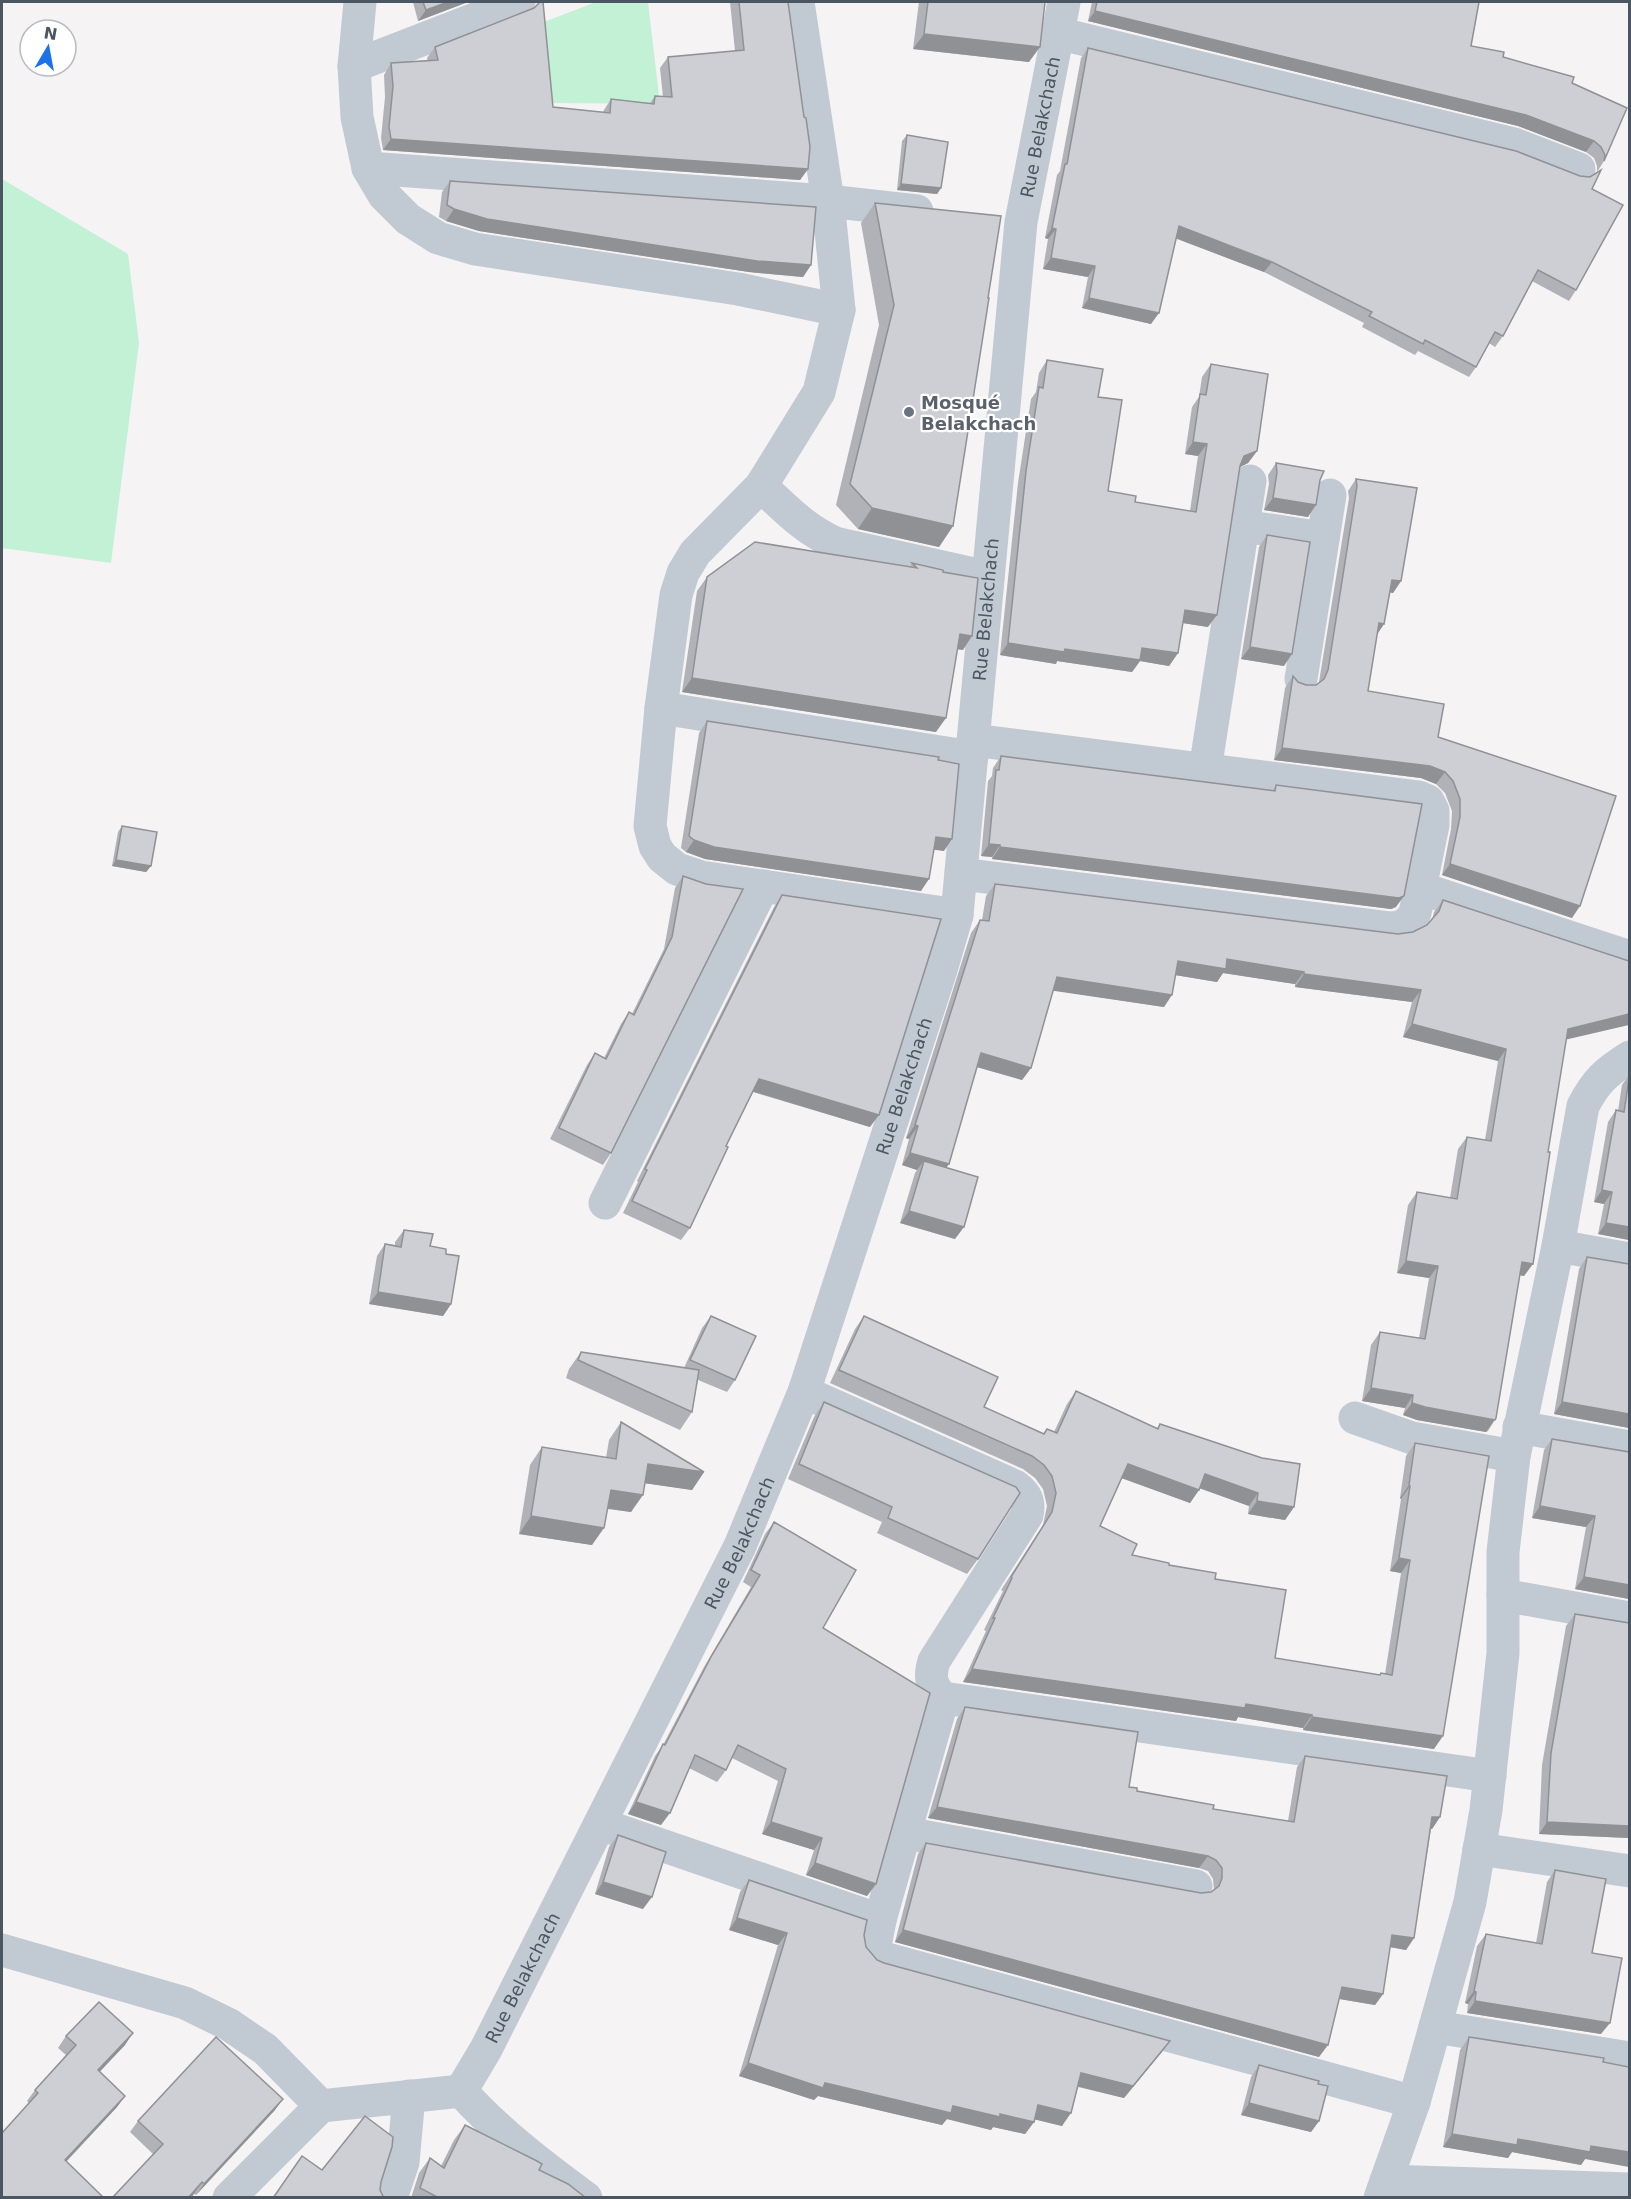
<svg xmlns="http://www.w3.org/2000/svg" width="1631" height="2199" viewBox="0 0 1631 2199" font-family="'DejaVu Sans',sans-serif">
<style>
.green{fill:#c3f1d5}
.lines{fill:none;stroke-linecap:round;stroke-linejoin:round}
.minor{stroke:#c1cad2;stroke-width:33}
.wall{fill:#b0b2b7}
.shaded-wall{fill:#909195}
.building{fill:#cdcfd5;stroke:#909195;stroke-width:1.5}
.worship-dot{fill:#6b7280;stroke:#fff;stroke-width:2}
.labels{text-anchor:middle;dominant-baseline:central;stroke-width:4.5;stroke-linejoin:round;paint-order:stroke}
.street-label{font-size:18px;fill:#4a5661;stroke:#fff}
.worship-label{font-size:18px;font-weight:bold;fill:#5b616d;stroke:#fff;text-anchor:start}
</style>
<rect width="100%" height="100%" fill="#f5f3f3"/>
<g class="green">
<path d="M596,2H648L660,104L552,103L544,22Z"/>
<path d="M2,179L128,254L139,343L111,563L2,548Z"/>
</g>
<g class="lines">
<g class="minor">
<path d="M360,2L354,66L357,117L368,168L384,195L408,219L438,238L475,249L738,289L839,310L819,392L761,486L695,553L683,573L676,595L661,708L650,826L655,846L662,857L677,869L701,877L957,915"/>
<path d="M798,2L828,201L839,310"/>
<path d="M1057,33L1514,144L1579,169"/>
<path d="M354,66L519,2"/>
<path d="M368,168L828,201L917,211"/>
<path d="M761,486C787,510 803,528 835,543L988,577"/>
<path d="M1243,526L1323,538"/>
<path d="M1301,679L1330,495"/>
<path d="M661,708L972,757"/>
<path d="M1205,770L1250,481"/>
<path d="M961,874L1391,928C1403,927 1408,924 1415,913L1433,825V811L1428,801L1419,797L973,740"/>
<path d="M1420,888L1630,957"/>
<path d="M605,1203L763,886"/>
<path d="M1558,1246L1630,1259"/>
<path d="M804,1392L1015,1486C1026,1494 1030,1501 1027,1515L934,1661C929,1677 931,1686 943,1698L1490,1776"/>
<path d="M1355,1418L1412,1438L1514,1456"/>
<path d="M1519,1427L1630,1447"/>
<path d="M1503,1595L1630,1618"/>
<path d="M600,1824L880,1920L874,1951L876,1955L883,1958L1414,2102"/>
<path d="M905,1833L1196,1886"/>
<path d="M1479,1849L1630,1871"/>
<path d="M880,1920L943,1698"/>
<path d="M2,1950L185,2003L228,2024L265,2049L321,2106"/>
<path d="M1435,2027L1630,2058"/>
<path id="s1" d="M461,2091L486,2049L740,1546L804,1392L940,973L957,915L1021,222L1064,2"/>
<path d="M461,2091C498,2132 541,2165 586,2198"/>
<path d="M1386,2181L1630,2189"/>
<path d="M229,2198L321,2106L461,2091"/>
<path d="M391,2198L403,2162L409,2096"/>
<path d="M1380,2198L1414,2102L1470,1902L1486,1810L1503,1653V1552L1514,1456L1558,1246L1583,1106C1596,1081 1606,1072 1630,1057"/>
</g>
</g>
<g class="wall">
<path d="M413,2H468L418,21Z"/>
<path d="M730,2H788L808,169L800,180L383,150L381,138L385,97L384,75L391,63L428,61L427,58L435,47L553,107L603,112L604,110L611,99L650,103L655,96L663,97L660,68L668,57L735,51Z"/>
<path d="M919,2H1045L1029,62L913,49Z"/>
<path d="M1092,2H1479L1471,46L1572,83L1627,108L1604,161L1597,172V166L1594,158L1586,152L1518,126L1088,21Z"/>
<path d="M1088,48L1592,189L1576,290L1569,301L1532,281L1503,336L1495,347L1489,343L1476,367L1469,377L1418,351L1415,355L1362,327L1364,323L1264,272L1176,238L1151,324L1082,308L1088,277L1043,269L1048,239L1045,238L1057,175L1060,171L1081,58Z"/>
<path d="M907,135L941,188L937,194L897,190L902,141Z"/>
<path d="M450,181L811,265L803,277L749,272L479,231L446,221L439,217L442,192Z"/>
<path d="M875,203L988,298L953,526L939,547L858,529L836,505L879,325L861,223Z"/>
<path d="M1047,360L1098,397L1108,491L1135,502L1190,511L1198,456L1185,454L1192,407L1199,397L1202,377L1211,364L1257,451L1248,463L1240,467L1208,627L1183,623L1178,653L1169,666L1140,661L1132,672L1057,661L1056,664L1000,655L1018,483L1031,399L1036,392L1039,373Z"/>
<path d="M1276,463L1320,480L1308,517L1264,510L1269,484L1268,475Z"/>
<path d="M1356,479L1401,581L1393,593L1390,592L1384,624L1377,634L1368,691L1438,737L1572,918L1442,875L1451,829L1452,811L1445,793L1436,784L1421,778L1274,760L1285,688L1293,676L1298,682L1306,685H1316L1319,682L1349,498L1348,491Z"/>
<path d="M1267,535L1284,666L1241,659L1259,547Z"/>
<path d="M912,563L943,572L963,650L957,649L936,732L682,692L697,591L707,577L910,567Z"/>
<path d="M707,721L938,760L944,851L934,849L921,891L705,859L686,852L681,848L699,733Z"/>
<path d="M1001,756L1273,790L1276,785L1396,907L1391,909L992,859V857L981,856L988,781L992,776L993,768Z"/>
<path d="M122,826L151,866L146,872L112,866L118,832Z"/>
<path d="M683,876L706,884L611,1153L603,1165L550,1139L587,1065L595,1053L604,1058L621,1024L629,1012L632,1014L664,949L675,888Z"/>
<path d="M995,884L1398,934L1413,932L1427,925L1432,920L1434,912L1443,900L1566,1040L1524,1276L1520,1275L1496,1418L1488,1431L1486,1432L1417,1420L1403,1415L1405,1408L1362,1401L1371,1345L1380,1332L1419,1338L1429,1278L1397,1273L1408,1205L1417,1192L1450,1198L1458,1149L1467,1137L1485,1140L1498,1061L1403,1037L1412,1002L1295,987V984L1223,973L1217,982L1175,975L1164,1007L1053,990L1031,1068L1022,1080L977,1067L947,1167L955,1239L900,1223L915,1173L917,1170L902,1165L909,1139L906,1138L971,933L980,920H982L986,896Z"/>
<path d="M782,895L870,1127L753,1092L726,1146L690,1228L681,1240L623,1213L638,1182L637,1181L774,907Z"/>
<path d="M1629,1075V1240L1598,1234L1604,1204L1594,1202L1608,1122L1616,1110L1618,1111L1622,1085Z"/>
<path d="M404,1230L430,1246L451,1304L443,1316L369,1304L377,1256L385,1244L395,1245V1242Z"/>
<path d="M1587,1257L1629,1264V1428L1554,1414L1579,1269Z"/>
<path d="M711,1316L735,1380L727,1392L698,1380L692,1412L680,1430L566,1378L569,1369L581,1352L684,1368L702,1328Z"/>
<path d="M864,1316L984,1407L1043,1434L1047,1429L1054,1432L1067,1404L1076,1391L1157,1428L1160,1424L1294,1507L1285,1520L1248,1514L1249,1506L1200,1488L1190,1503L1121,1478L1100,1526L1132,1555L1215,1579L1275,1658L1379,1675L1381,1673L1385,1674L1401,1573L1390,1571L1401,1499L1400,1498L1406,1456L1415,1443L1434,1749L1303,1730V1728L1238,1717L1236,1721L963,1682L986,1631L984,1630L1003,1591L1001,1590L1043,1525L1047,1506L1043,1489L1035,1478L1023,1469L830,1383L855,1329Z"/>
<path d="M824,1402L978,1559L967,1574L877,1533L882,1522L788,1479L814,1417Z"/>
<path d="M621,1422L704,1472L692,1490L645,1483L631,1512L607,1509L592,1545L519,1534L530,1465L542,1447L606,1458L609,1440Z"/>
<path d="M1552,1439L1629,1452V1599L1575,1589L1586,1527L1532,1518L1544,1450Z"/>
<path d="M774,1522L823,1628L876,1884L867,1896L806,1875L814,1850L762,1834L778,1781L732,1758L726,1770L717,1782L689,1768L661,1825L628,1814L655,1756L663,1745L704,1667L751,1587L743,1582L765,1534Z"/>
<path d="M1575,1614L1629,1623V1838L1539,1834L1542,1765L1566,1626Z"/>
<path d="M965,1707L1137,1791L1213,1809L1288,1821L1297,1767L1305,1756L1440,1817L1432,1829H1431L1414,1938L1406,1950L1390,1947L1383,1994L1375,2005L1339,1999L1319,2057L895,1942L918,1854L926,1843L1201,1893L1211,1892L1214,1889L1213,1879L1208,1871L1199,1868L928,1818L957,1719Z"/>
<path d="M618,1835L643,1909L595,1894L609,1847Z"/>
<path d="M1555,1870L1592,1953L1601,2034L1467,2013L1468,2004L1465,2003L1477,1946L1486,1934L1536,1943L1547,1882Z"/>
<path d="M749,1880L864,1935L866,1947L877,1960L884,1963L1170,2041L1161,2053L1124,2098L1078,2087L1062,2126L1034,2119V2122L1025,2134L993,2127L991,2130L947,2119L942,2125L818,2096L814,2100L739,2076L778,1945L729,1930L740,1892Z"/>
<path d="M66,2036L125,2045L99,2072L125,2096L117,2107L67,2161L2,2198L29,2103L27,2101L35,2090L66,2055L58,2048Z"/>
<path d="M1469,2037L1603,2062L1585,2159L1581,2165L1512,2152L1508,2158L1443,2147L1460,2050Z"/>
<path d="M1259,2065L1318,2084L1319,2121L1311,2132L1241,2115L1251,2077Z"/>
<path d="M275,2110L196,2195L194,2194L191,2198H112L153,2154L130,2132L138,2121Z"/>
<path d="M465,2125L539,2170L586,2198H411L419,2173L430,2158L441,2166L454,2140Z"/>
</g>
<g class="shaded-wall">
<path d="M448,2H468L418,21L426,10Z"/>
<path d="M1095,11L1526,115L1594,141L1586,152L1518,126L1088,21Z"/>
<path d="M924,34L1040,47L1029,62L913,49Z"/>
<path d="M391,139L808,169L800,180L383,150Z"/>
<path d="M901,184L941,188L937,194L897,190Z"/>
<path d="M454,209L811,265L803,277L749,272L479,231L446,221Z"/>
<path d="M1179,226L1272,262L1264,272L1172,237Z"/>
<path d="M1052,228L1056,229L1048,239L1045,238Z"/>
<path d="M1051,258L1095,266L1088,277L1043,269Z"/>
<path d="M1089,298L1159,313L1151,324L1082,308Z"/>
<path d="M1193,442L1207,444L1198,456L1185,454Z"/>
<path d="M1257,451L1248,463L1236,469L1244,456Z"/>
<path d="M1273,498L1316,505L1308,517L1264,510Z"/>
<path d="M872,508L953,526L939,547L858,529Z"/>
<path d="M1392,580L1401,581L1393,593L1383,591Z"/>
<path d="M1185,610L1217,615L1208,627L1176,622Z"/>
<path d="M1379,623L1384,624L1376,636Z"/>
<path d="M960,634L972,636L963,650L950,648Z"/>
<path d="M1008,643L1142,648L1178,653L1169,666L1140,661L1132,672L1057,661L1056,664L1000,655Z"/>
<path d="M1250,647L1292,654L1284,666L1241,659Z"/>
<path d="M692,678L946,718L936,732L682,692Z"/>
<path d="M1282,748L1430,766L1445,772L1436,784L1421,778L1274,760Z"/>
<path d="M936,837L952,839L944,851L928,849Z"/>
<path d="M694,840L929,879L921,891L705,859L686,852Z"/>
<path d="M989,844L1000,845L992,857L981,856Z"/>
<path d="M1000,847L1404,896L1396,907L1391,909L992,859Z"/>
<path d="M116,860L151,866L146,872L112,866Z"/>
<path d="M1450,864L1580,906L1572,918L1442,875Z"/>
<path d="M1227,959L1304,972L1295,984L1223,973L1217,982L1169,974L1178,961Z"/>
<path d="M1304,974L1421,990L1412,1002L1295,987Z"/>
<path d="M1057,977L1172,995L1164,1007L1048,990Z"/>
<path d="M1629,1014V1025L1560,1041L1568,1029Z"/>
<path d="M1412,1024L1506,1049L1498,1061L1403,1037Z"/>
<path d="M981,1053L1031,1068L1022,1080L973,1066Z"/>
<path d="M759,1079L879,1115L870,1127L751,1091Z"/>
<path d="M915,1125L918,1126L909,1139L906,1138Z"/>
<path d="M910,1153L949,1164L940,1176L924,1161L917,1170L902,1165Z"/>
<path d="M1602,1190L1612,1192L1604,1204L1594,1202Z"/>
<path d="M909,1211L964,1227L955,1239L900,1223Z"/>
<path d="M1606,1223L1629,1227V1240L1598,1234Z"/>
<path d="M1406,1261L1438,1266L1429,1278L1397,1273Z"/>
<path d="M1522,1262L1533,1264L1524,1276L1513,1274Z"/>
<path d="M378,1292L451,1304L443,1316L369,1304Z"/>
<path d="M1371,1388L1413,1395L1405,1408L1362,1401Z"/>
<path d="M1562,1402L1629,1414V1428L1554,1414Z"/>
<path d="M1412,1403L1496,1418L1486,1432L1417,1420L1403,1415Z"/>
<path d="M648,1464L704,1472L692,1490L636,1482Z"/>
<path d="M1128,1464L1199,1490L1190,1503L1119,1477Z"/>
<path d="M1205,1474L1258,1493L1249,1506L1196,1487Z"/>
<path d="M1409,1485L1410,1486L1401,1499L1400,1498Z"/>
<path d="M611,1490L643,1495L631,1512L598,1507Z"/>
<path d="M1257,1501L1294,1507L1285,1520L1248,1514Z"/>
<path d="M1540,1506L1595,1516L1586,1527L1532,1518Z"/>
<path d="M531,1516L604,1528L592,1545L519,1534Z"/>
<path d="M1399,1558L1410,1560L1401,1573L1390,1571Z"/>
<path d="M1584,1577L1629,1585V1599L1575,1589Z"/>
<path d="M972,1669L1246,1704L1312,1715L1303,1728L1238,1717L1236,1721L963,1682Z"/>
<path d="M1312,1717L1443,1736L1434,1749L1303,1730Z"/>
<path d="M636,1802L670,1813L661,1825L628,1814Z"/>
<path d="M937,1807L1208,1856L1199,1868L928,1818Z"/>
<path d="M1432,1817H1440L1432,1829H1424Z"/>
<path d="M771,1822L822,1838L814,1850L762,1834Z"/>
<path d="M1547,1822L1629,1826V1838L1539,1834Z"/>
<path d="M815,1863L876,1884L867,1896L806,1875Z"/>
<path d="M603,1882L652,1897L643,1909L595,1894Z"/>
<path d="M737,1918L787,1933L778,1945L729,1930Z"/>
<path d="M903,1930L1328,2045L1319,2057L895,1942Z"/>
<path d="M1392,1935L1414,1938L1406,1950L1384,1946Z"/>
<path d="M1342,1987L1383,1994L1375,2005L1334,1998Z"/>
<path d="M1474,1991L1476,1992L1468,2004L1465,2003Z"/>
<path d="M1475,2001L1610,2023L1601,2034L1467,2013Z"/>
<path d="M133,2033L125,2045L90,2082L98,2070Z"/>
<path d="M1170,2041L1161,2053L1124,2098L1072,2085L1081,2073Z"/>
<path d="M748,2063L825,2083L1000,2114L1034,2122L1025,2134L993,2127L991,2130L947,2119L942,2125L818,2096L814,2100L739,2076Z"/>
<path d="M125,2096L117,2107L57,2171L65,2160Z"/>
<path d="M283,2099L275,2110L196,2195L204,2184Z"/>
<path d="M1249,2103L1319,2121L1311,2132L1241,2115Z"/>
<path d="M1038,2105L1071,2113L1062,2126L1029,2118Z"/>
<path d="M1452,2134L1518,2139L1591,2146L1629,2152V2167L1585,2159L1581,2165L1512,2152L1508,2158L1443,2147Z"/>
<path d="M202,2182L191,2198H188Z"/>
</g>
<g class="building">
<path d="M423,2H448L426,10Z"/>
<path d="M540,2H543L553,107L610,113L611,99L654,104L655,96L672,97L668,57L744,50L739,2H788L804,117L806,118L810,147L808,169L391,139L389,127L393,86L391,63L438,60L435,47L534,8Z"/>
<path d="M928,2H1045L1040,47L924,34Z"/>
<path d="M1097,2H1479L1471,46L1504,52L1503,57L1574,77L1572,83L1627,108L1604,161L1605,155L1601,147L1594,141L1526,115L1095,11Z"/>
<path d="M1088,48L1516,151L1580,176L1590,177L1601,170L1592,189L1623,205L1576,290L1538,270L1503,336L1495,332L1476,367L1425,340L1423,344L1369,316L1372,312L1272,262L1179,226L1159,313L1089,298L1095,266L1051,258L1056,229L1052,228L1065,164H1067Z"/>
<path d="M907,135L948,142L941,188L901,184Z"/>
<path d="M450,181L816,207L811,265L757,261L487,219L454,209L447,205Z"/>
<path d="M875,203L1001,216L988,298H989L953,526L872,508L850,484L894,305Z"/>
<path d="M1047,360L1103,369L1098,397L1122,400L1108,491L1136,496L1135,502L1196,512L1207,444L1193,442L1200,394L1206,395L1211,364L1268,374L1257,451L1244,456L1240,466L1217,615L1185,610L1178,653L1142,648L1140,660L1065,649L1064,652L1008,643L1026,471L1039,387L1043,388Z"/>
<path d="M1276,463L1324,471L1320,480L1316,505L1273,498L1277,472Z"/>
<path d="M1356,479L1417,488L1401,581L1392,580L1384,624L1379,623L1368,691L1444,704L1438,737L1616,796L1580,906L1450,864L1460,817V799L1453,781L1445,772L1430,766L1282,748L1293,676L1298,682L1306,685H1316L1324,679L1328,670L1357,486Z"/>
<path d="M1267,535L1310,542L1292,654L1250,647Z"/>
<path d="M755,542L917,568L912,563L943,570V572L978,578L972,636L960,634L946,718L692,678L707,577Z"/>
<path d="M707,721L939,757L938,760L959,764L952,839L936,837L929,879L714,847L694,840L689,836Z"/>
<path d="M1001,756L1275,791L1276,785L1422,804L1404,896L1399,898L1000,847V845L989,844L996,770H999Z"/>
<path d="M122,826L157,832L151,866L116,860Z"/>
<path d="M683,876L706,884L743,889L611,1153L559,1128L595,1053L606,1059L629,1012L634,1015L672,937Z"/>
<path d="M995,884L1398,934L1413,932L1427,925L1439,911L1443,900L1629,961V1014L1568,1029L1548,1152H1550L1533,1264L1522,1262L1496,1418L1495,1420L1425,1407L1412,1403L1413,1395L1371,1388L1380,1332L1425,1339L1438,1266L1406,1261L1417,1192L1457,1199L1467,1137L1491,1141L1506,1049L1412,1024L1421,990L1304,974V972L1227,959L1226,969L1178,961L1172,995L1057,977L1031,1068L981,1053L949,1164L910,1153L918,1126L915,1125L980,920L989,921Z"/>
<path d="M782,895L941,919L879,1115L759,1079L726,1146L728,1147L690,1228L632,1201L647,1170L645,1169Z"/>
<path d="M1629,1079V1227L1606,1223L1612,1192L1602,1190L1616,1110L1624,1112Z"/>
<path d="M924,1161L978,1177L964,1227L909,1211Z"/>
<path d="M404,1230L433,1234L430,1246L446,1249V1254L459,1256L451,1304L378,1292L385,1244L401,1247Z"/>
<path d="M1587,1257L1629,1264V1414L1562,1402Z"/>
<path d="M711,1316L756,1336L735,1380L690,1360Z"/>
<path d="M864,1316L998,1377L984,1407L1044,1434L1047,1429L1057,1433L1076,1391L1158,1429L1160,1424L1262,1458L1300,1464L1294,1507L1257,1501L1258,1493L1205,1474L1199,1490L1128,1464L1100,1526L1137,1544L1132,1555L1169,1563V1565L1216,1573L1215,1579L1286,1590L1275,1658L1380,1675L1381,1673L1392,1675L1410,1560L1399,1558L1410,1486L1409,1485L1415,1443L1489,1456L1443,1736L1312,1717V1715L1246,1704L1245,1708L972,1669L995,1618H993L1012,1578L1011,1577L1052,1512L1056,1493L1052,1476L1044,1465L1032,1456L839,1370Z"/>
<path d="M581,1352L699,1370L692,1412L578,1360Z"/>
<path d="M824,1402L1016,1487L1020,1493L978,1559L888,1518L892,1507L799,1464Z"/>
<path d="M621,1422L704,1472L648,1464L643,1495L611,1490L604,1528L531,1516L542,1447L616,1459Z"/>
<path d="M1552,1439L1629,1452V1585L1584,1577L1595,1516L1540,1506Z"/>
<path d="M774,1522L856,1570L823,1628L930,1693L876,1884L815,1863L822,1838L771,1822L786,1769L738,1745L726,1770L695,1755L670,1813L636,1802L663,1744L665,1745L712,1655L760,1575L751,1570Z"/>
<path d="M1575,1614L1629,1623V1826L1547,1822L1551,1753Z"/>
<path d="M965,1707L1138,1732L1129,1787L1137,1788V1791L1214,1805L1213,1809L1294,1822L1305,1756L1447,1776L1440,1817H1432L1414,1938L1392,1935L1383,1994L1342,1987L1328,2045L903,1930L926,1843L1201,1893L1211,1892L1219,1886L1222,1878V1868L1216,1860L1208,1856L937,1807Z"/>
<path d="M618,1835L666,1852L652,1897L603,1882Z"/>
<path d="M1555,1870L1606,1879L1592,1953L1622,1958L1610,2023L1475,2001L1476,1992L1474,1991L1486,1934L1542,1944Z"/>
<path d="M749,1880L867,1920L864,1935L866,1947L877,1960L884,1963L1170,2041L1133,2086L1081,2073L1071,2113L1038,2105L1034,2122L1000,2114V2117L953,2106L951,2113L825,2083L823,2088L748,2063L787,1933L737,1918Z"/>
<path d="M99,2002L133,2033L98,2070L125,2096L65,2160L104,2198H2V2133L38,2093L35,2090L76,2045L66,2036Z"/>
<path d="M216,2037L283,2099L204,2184L202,2182L188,2198H112L163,2144L138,2121Z"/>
<path d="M1469,2037L1604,2058L1603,2062L1629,2067V2152L1591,2146L1590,2152L1518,2139L1517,2145L1452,2134Z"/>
<path d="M1259,2065L1319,2081L1318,2084L1328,2086L1319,2121L1249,2103Z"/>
<path d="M365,2116L393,2137L392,2147L381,2182L380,2190L383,2196L382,2198H273L302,2156L322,2170Z"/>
<path d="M465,2125L537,2161L542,2164L539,2170L568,2184L586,2198H439L420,2188L430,2158L444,2168Z"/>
</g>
<circle class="worship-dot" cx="909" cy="412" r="6"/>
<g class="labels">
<g class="street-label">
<text stroke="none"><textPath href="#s1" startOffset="2073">Rue Belakchach</textPath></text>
<text stroke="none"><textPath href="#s1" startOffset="1587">Rue Belakchach</textPath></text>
<text stroke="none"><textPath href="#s1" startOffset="1101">Rue Belakchach</textPath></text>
<text stroke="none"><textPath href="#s1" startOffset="615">Rue Belakchach</textPath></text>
<text stroke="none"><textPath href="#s1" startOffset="129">Rue Belakchach</textPath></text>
</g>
<g class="worship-label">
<text x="921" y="402">Mosqué<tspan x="921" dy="21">Belakchach</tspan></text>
</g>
</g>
<rect width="1631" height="2199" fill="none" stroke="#4a5661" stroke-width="6"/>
<g transform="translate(48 48) rotate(10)"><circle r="28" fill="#ffffff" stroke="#b7bbc0" stroke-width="1.5"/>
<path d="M0-4.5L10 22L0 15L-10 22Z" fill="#1a73e8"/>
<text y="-9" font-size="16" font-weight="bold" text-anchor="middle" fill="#4a5661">N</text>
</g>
</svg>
